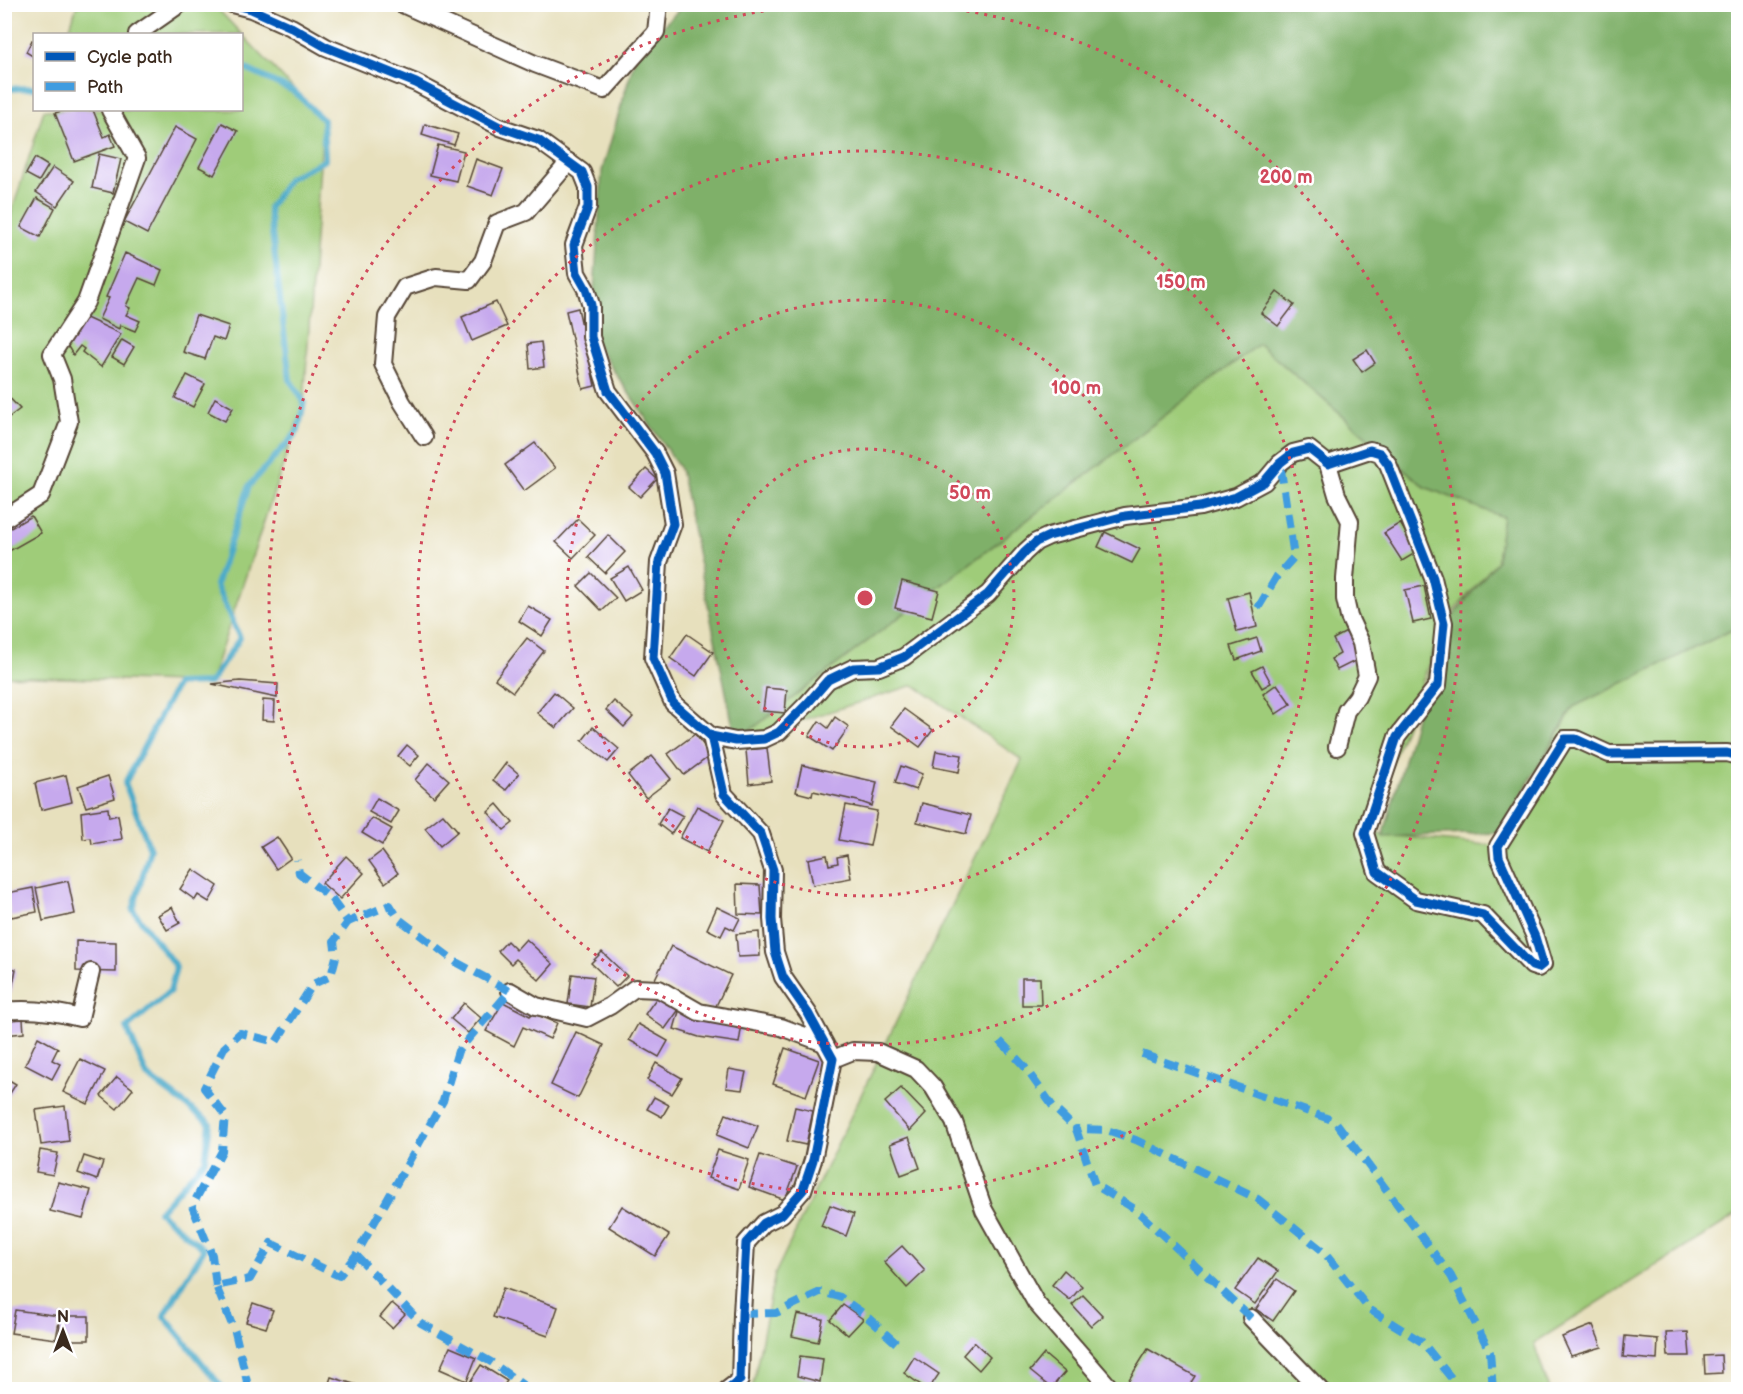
<svg xmlns="http://www.w3.org/2000/svg" width="1743" height="1394" viewBox="0 0 1743 1394" font-family="'Balsamiq Sans',sans-serif">
<style>
.green{fill:#9fcc79;stroke:#6d7b4c;stroke-width:1.5}
.forest{fill:#7fb069;stroke:#5d6d44;stroke-width:1.5}
.lines{fill:none;stroke-linecap:round;stroke-linejoin:round}
.stream{stroke:#4baac9;stroke-width:6}
.building{fill:#c6a9ed}
.street-casing{stroke:#554536;stroke-width:20}
.street{stroke:#fff;stroke-width:16}
.quiet{stroke:#3f9ce0;stroke-width:8;stroke-dasharray:15 8;stroke-linecap:butt}
.cycleway-casing{stroke:#fff;stroke-width:13}
.cycleway{stroke:#0057b8;stroke-width:9}
.ring{fill:none;stroke:#d1495b;stroke-width:3;stroke-dasharray:3 6}
.centre{fill:#d1495b;stroke:#fff;stroke-width:3}
.ring-label{font-size:18px;text-anchor:middle;font-weight:bold;fill:#d1495b;stroke:#fff;stroke-width:5;stroke-linejoin:round;paint-order:stroke}
</style>
<rect width="100%" height="100%" fill="#fff"/>
<filter id="ink" filterUnits="userSpaceOnUse"><feTurbulence type="fractalNoise" baseFrequency=".0167" numOctaves="2"/><feDisplacementMap in="SourceGraphic" scale="12" xChannelSelector="R" yChannelSelector="G"/><feConvolveMatrix kernelMatrix="1 2 1 2 8 2 1 2 1" color-interpolation-filters="sRGB"/></filter>
<filter id="wash" filterUnits="userSpaceOnUse"><feTurbulence type="fractalNoise" baseFrequency=".008" numOctaves="4" result="noise"/><feDisplacementMap in="SourceGraphic" scale="24" xChannelSelector="R" yChannelSelector="G"/><feGaussianBlur stdDeviation="1.35" result="paint"/><feColorMatrix in="noise" values="0 0 0 0 0 0 0 0 0 0 0 0 0 0 0 0 0 1.4 0 .05"/><feComposite in="paint" operator="in"/></filter>
<g filter="url(#wash)">
<rect width="100%" height="100%" fill="#e7e0bd"/>
<g class="green">
<path d="M77,5H214L323,120L304,402L210,683L5,676V233L44,110H242V34H68Z"/>
<path d="M1259,344L1425,487L1503,517L1497,561L1444,623L1366,833L1498,846L1573,707L1738,627V1214L1534,1343L1549,1389H752L775,1274L1022,760L914,685L736,741Z"/>
</g>
<path class="forest" d="M684,5H1738V627L1573,707L1499,833L1383,837L1439,634L1497,561L1503,517L1425,487L1259,344L736,741L680,469L591,337L602,171L637,51Z"/>
<g class="lines">
<g class="stream">
<path d="M4,89L34,88"/>
<path d="M224,1390L164,1316L204,1249L159,1212L205,1160L210,1123L147,1076L127,1028L170,991L176,967L133,910L150,849L125,783L177,684L210,683L240,638L216,585L249,486L298,431L304,402L290,380L269,208L289,178L325,160L323,120L295,92L242,67"/>
</g>
</g>
<g id="blocks">
<g class="building">
<path d="M32,40L34,41V57L26,52Z"/>
<path d="M64,110H93L104,137L110,134L115,146L74,161L55,113Z"/>
<path d="M222,123L238,131L214,175L199,167Z"/>
<path d="M425,124L458,134L454,145L422,135Z"/>
<path d="M175,127L197,139L147,234L124,222Z"/>
<path d="M438,145L464,151L456,181L430,175Z"/>
<path d="M99,154L121,159L113,193L92,188Z"/>
<path d="M35,158L48,166L39,181L26,174Z"/>
<path d="M476,159L503,169L493,195L467,186Z"/>
<path d="M53,167L74,181L57,206L36,192Z"/>
<path d="M37,198L55,208L40,237L21,227Z"/>
<path d="M125,253L162,270L156,285L139,278L126,306L130,308L126,315L140,321L135,331L120,325L119,329L99,319L109,298L106,297Z"/>
<path d="M1277,292L1294,305L1278,326L1261,313Z"/>
<path d="M496,302L507,326L472,341L462,317Z"/>
<path d="M578,308L595,386L583,389L566,311Z"/>
<path d="M196,315L229,326L224,341L213,337L205,359L183,352Z"/>
<path d="M82,316L121,334L101,367L82,352L84,349L80,346L73,355L64,340Z"/>
<path d="M122,340L134,347L124,364L112,357Z"/>
<path d="M541,342L544,367L530,369L528,344Z"/>
<path d="M1367,350L1375,363L1362,372L1353,359Z"/>
<path d="M187,375L205,384L193,407L175,398Z"/>
<path d="M4,392L20,409L4,421Z"/>
<path d="M215,398L233,408L225,421L208,412Z"/>
<path d="M535,443L555,468L524,491L505,465Z"/>
<path d="M646,469L657,479L640,497L629,487Z"/>
<path d="M31,516L41,533L4,554V529L10,525L11,528Z"/>
<path d="M578,519L595,535L573,558L556,542Z"/>
<path d="M1400,523L1417,552L1402,561L1384,533Z"/>
<path d="M1105,532L1140,549L1132,563L1098,547Z"/>
<path d="M608,535L625,552L605,573L588,557Z"/>
<path d="M629,567L642,590L624,601L610,578Z"/>
<path d="M591,573L616,598L602,611L578,586Z"/>
<path d="M902,581L939,591L932,617L895,608Z"/>
<path d="M1424,586L1431,619L1413,623L1405,590Z"/>
<path d="M1249,592L1257,627L1237,632L1228,598Z"/>
<path d="M528,606L552,620L542,636L519,621Z"/>
<path d="M1350,630L1363,657L1337,670L1331,659L1340,654L1333,639Z"/>
<path d="M687,634L713,652L696,676L670,658Z"/>
<path d="M527,638L544,651L513,692L495,679Z"/>
<path d="M1257,638L1261,651L1236,660L1231,646Z"/>
<path d="M1262,666L1271,683L1262,688L1252,671Z"/>
<path d="M240,681L278,684L277,698L212,684Z"/>
<path d="M1277,684L1291,704L1276,714L1263,694Z"/>
<path d="M766,688L787,690L785,713L763,711Z"/>
<path d="M554,692L573,708L556,728L537,713Z"/>
<path d="M263,700L275,701L274,721L262,720Z"/>
<path d="M614,701L633,717L624,727L606,710Z"/>
<path d="M904,709L933,730L920,747L891,726Z"/>
<path d="M835,717L849,727L832,751L809,736L819,721L828,728Z"/>
<path d="M593,727L619,749L608,762L582,741Z"/>
<path d="M695,734L711,755L684,775L668,754Z"/>
<path d="M407,745L419,755L410,766L398,756Z"/>
<path d="M767,748L771,781L749,784L746,750Z"/>
<path d="M936,751L962,755L959,772L933,767Z"/>
<path d="M652,756L671,779L646,798L628,775Z"/>
<path d="M429,763L449,780L434,797L415,780Z"/>
<path d="M506,763L519,774L506,790L493,780Z"/>
<path d="M802,765L877,782L872,806L858,801L813,791L812,796L796,792Z"/>
<path d="M901,766L922,774L916,790L895,783Z"/>
<path d="M66,775L72,802L41,810L35,783Z"/>
<path d="M108,776L115,798L86,807L78,786Z"/>
<path d="M377,798L399,811L391,824L369,812Z"/>
<path d="M922,803L971,815L966,834L917,822Z"/>
<path d="M497,804L513,823L504,830L488,812Z"/>
<path d="M846,805L877,811L870,846L839,840Z"/>
<path d="M697,806L724,820L707,852L680,838Z"/>
<path d="M108,808L109,817L118,815L122,839L92,844L91,838L83,839L81,812Z"/>
<path d="M668,808L683,816L671,834L658,824Z"/>
<path d="M443,814L458,831L440,846L425,828Z"/>
<path d="M372,818L392,829L382,845L362,833Z"/>
<path d="M277,837L291,858L276,869L261,847Z"/>
<path d="M382,851L398,873L385,883L369,861Z"/>
<path d="M827,855L829,865L838,863L837,857L847,855L851,878L813,885L808,859Z"/>
<path d="M346,856L364,873L340,899L322,883Z"/>
<path d="M193,869L218,886L209,902L198,895L195,900L180,889Z"/>
<path d="M68,881L75,914L43,921L36,888Z"/>
<path d="M737,884L760,885L762,915L738,914Z"/>
<path d="M33,888L37,912L11,917L7,893Z"/>
<path d="M172,907L180,923L167,930L158,915Z"/>
<path d="M717,907L740,918L734,930L726,926L721,936L707,929Z"/>
<path d="M759,932L760,956L738,957L736,934Z"/>
<path d="M526,939L553,964L539,980L516,959L511,964L498,951L507,941L516,950Z"/>
<path d="M76,941L116,942V972L76,971Z"/>
<path d="M671,946L731,975L714,1010L654,981Z"/>
<path d="M602,952L627,976L616,987L591,963Z"/>
<path d="M4,967L16,969L11,994L4,993Z"/>
<path d="M572,974L594,977L590,1007L568,1004Z"/>
<path d="M1022,978H1040L1041,1005H1022Z"/>
<path d="M660,993L680,1008L665,1029L645,1014Z"/>
<path d="M503,1002L530,1016L533,1013L557,1023L550,1039L523,1027L514,1046L486,1031Z"/>
<path d="M464,1003L481,1018L468,1033L451,1019Z"/>
<path d="M680,1008L742,1024L739,1043L699,1037L674,1029Z"/>
<path d="M23,1019L24,1033L4,1035V1020Z"/>
<path d="M638,1024L668,1041L659,1057L629,1040Z"/>
<path d="M576,1032L604,1045L578,1098L551,1085Z"/>
<path d="M38,1037L58,1048L52,1060L60,1064L52,1079L25,1065Z"/>
<path d="M785,1048L819,1060L806,1096L773,1084Z"/>
<path d="M80,1059L105,1071L88,1104L63,1092Z"/>
<path d="M656,1063L682,1078L672,1094L647,1080Z"/>
<path d="M729,1069L746,1072L742,1090L726,1088Z"/>
<path d="M4,1077L16,1084L7,1098L4,1096Z"/>
<path d="M117,1077L133,1089L117,1109L101,1096Z"/>
<path d="M901,1088L926,1114L910,1131L885,1102Z"/>
<path d="M654,1097L669,1105L662,1117L647,1109Z"/>
<path d="M65,1106L69,1141L41,1145L36,1110Z"/>
<path d="M795,1107L813,1111L806,1145L787,1141Z"/>
<path d="M726,1114L758,1126L749,1148L717,1135Z"/>
<path d="M909,1137L920,1168L901,1175L890,1144Z"/>
<path d="M40,1150L58,1153L53,1175L36,1172Z"/>
<path d="M718,1150L749,1160L739,1189L708,1178Z"/>
<path d="M760,1155L797,1167L785,1200L749,1187Z"/>
<path d="M84,1156L103,1162L97,1180L78,1173Z"/>
<path d="M58,1182L91,1190L83,1219L50,1211Z"/>
<path d="M830,1205L854,1214L846,1236L821,1226Z"/>
<path d="M622,1206L669,1235L655,1256L609,1227Z"/>
<path d="M902,1246L925,1271L907,1288L884,1262Z"/>
<path d="M1258,1258L1278,1271L1255,1304L1235,1290Z"/>
<path d="M1064,1270L1082,1286L1070,1300L1052,1285Z"/>
<path d="M1277,1279L1294,1291L1273,1321L1256,1309Z"/>
<path d="M503,1288L558,1307L548,1336L493,1317Z"/>
<path d="M1083,1295L1103,1316L1091,1326L1072,1305Z"/>
<path d="M253,1303L273,1310L266,1328L246,1322Z"/>
<path d="M392,1303L405,1314L392,1328L380,1317Z"/>
<path d="M843,1305L863,1319L848,1335L830,1320Z"/>
<path d="M15,1310L60,1316L56,1339L11,1333Z"/>
<path d="M797,1314L823,1319L818,1342L792,1336Z"/>
<path d="M60,1316H89V1340H59Z"/>
<path d="M1593,1325L1602,1347L1571,1356L1562,1337Z"/>
<path d="M1688,1332L1690,1356H1668L1666,1333Z"/>
<path d="M1625,1336L1658,1339L1657,1360L1623,1357Z"/>
<path d="M974,1342L990,1357L979,1370L963,1355Z"/>
<path d="M450,1347L476,1358L467,1381L440,1369Z"/>
<path d="M1148,1349L1195,1376L1187,1389H1123Z"/>
<path d="M1044,1354L1065,1372L1051,1388L1030,1371Z"/>
<path d="M1721,1355L1722,1373L1705,1374L1704,1356Z"/>
<path d="M800,1356L823,1359L820,1382L797,1376Z"/>
<path d="M914,1357L939,1374L928,1390L904,1373Z"/>
<path d="M481,1365L507,1381L501,1389H482L470,1382Z"/>
<path d="M331,1377L370,1389H327Z"/>
</g>
</g>
</g>
<g filter="url(#ink)">
<use href="#blocks" fill-opacity="0" stroke="#554536" stroke-width="1.5"/>
<g class="lines">
<g class="street-casing">
<g id="street">
<path d="M232,4L251,9L291,27L326,47L416,83L500,127L538,140L582,172L588,187V207L574,245L577,273L586,289L591,305V337L608,391L655,453L665,473L673,524L659,562L653,658L673,703L711,736L724,794L761,834L773,870L772,919L775,952L783,977L808,1013L833,1059L813,1160L803,1190L782,1214L764,1223L746,1243L742,1314L740,1380L727,1390"/>
<path d="M402,4L535,64L604,90L656,32L659,4"/>
<path d="M137,34L180,4"/>
<path d="M424,437L402,402L383,364L387,317L405,287L436,277L469,280L483,261L497,223L526,212L569,162"/>
<path d="M1328,464L1337,495L1350,521L1345,579V599L1349,617L1361,643L1367,676L1357,697L1346,711L1337,747"/>
<path d="M4,519L41,495L69,422L62,379L52,354L86,302L137,158L110,110"/>
<path d="M711,736L736,741L764,739L779,732L807,704L828,680L853,668L879,667L904,657L988,594L1025,552L1036,542L1049,536L1125,516L1200,507L1236,497L1264,482L1280,463L1293,453L1309,449L1328,464L1370,450L1380,453L1388,464L1433,578L1444,623L1438,685L1397,737L1365,833L1377,872L1416,900L1483,915L1532,966L1538,968L1543,964L1535,937L1499,857L1498,846L1565,739H1576L1609,754L1727,753L1738,756"/>
<path d="M510,991L536,1006L587,1018L610,1006L635,988L659,989L699,1012L781,1027L824,1043"/>
<path d="M4,1011C30,1008 54,1011 80,1018L91,972"/>
<path d="M833,1059L853,1051L878,1052L916,1069L933,1087L954,1122L984,1210L1036,1303L1112,1390"/>
<path d="M1251,1318L1320,1390"/>
</g>
</g>
<use href="#street" class="street"/>
<g class="quiet">
<path d="M1258,608L1277,576L1294,557L1280,463"/>
<path d="M1000,1041L1024,1066L1054,1108L1076,1129"/>
<path d="M1142,1054L1335,1121L1451,1276L1490,1352L1493,1390"/>
<path d="M356,1255L421,1323L491,1362L530,1390"/>
<path d="M216,1286L212,1255L192,1206L222,1151L225,1115L204,1088L224,1048L240,1033L276,1042L313,984L331,976L336,957L334,941L348,922"/>
<path d="M742,1314L776,1313L820,1292L840,1297L864,1314L896,1343"/>
<path d="M1251,1318L1135,1209L1095,1185L1076,1129L1107,1130L1136,1140L1258,1199L1323,1251L1369,1309L1422,1342L1461,1390"/>
<path d="M249,1390L235,1332L216,1286L250,1279L271,1243L339,1276L356,1255L443,1101L458,1051L510,991L456,962L399,919L390,905L348,922L330,897L299,873L297,860"/>
</g>
<g class="cycleway-casing">
<g id="cycleway">
<path d="M232,4L251,9L291,27L326,47L416,83L500,127L538,140L582,172L588,187V207L574,245L577,273L586,289L591,305V337L608,391L655,453L665,473L673,524L659,562L653,658L673,703L711,736L724,794L761,834L773,870L772,919L775,952L783,977L808,1013L833,1059L813,1160L803,1190L782,1214L764,1223L746,1243L742,1314L740,1380L727,1390"/>
<path d="M711,736L736,741L764,739L779,732L807,704L828,680L853,668L879,667L904,657L988,594L1025,552L1036,542L1049,536L1125,516L1200,507L1236,497L1264,482L1280,463L1293,453L1309,449L1328,464L1370,450L1380,453L1388,464L1433,578L1444,623L1438,685L1397,737L1365,833L1377,872L1416,900L1483,915L1532,966L1538,968L1543,964L1535,937L1499,857L1498,846L1565,739H1576L1609,754L1727,753L1738,756"/>
</g>
</g>
<use href="#cycleway" class="cycleway"/>
</g>
</g>
<g class="ring">
<circle cx="865" cy="598" r="149"/>
<circle cx="865" cy="598" r="298"/>
<circle cx="865" cy="598" r="447"/>
<path d="M922 5A596 596 0 1 1 808 5"/>
</g>
<circle cx="865" cy="598" r="9" class="centre"/>
<g class="ring-label">
<text x="1286" y="183">200 m</text>
<text x="1181" y="288">150 m</text>
<text x="1076" y="394">100 m</text>
<text x="970" y="499">50 m</text>
</g>
<rect width="1743" height="1394" fill="none" stroke="#fff" stroke-width="24"/>
<rect x="33" y="33" width="210" height="78" fill="#ffffff" stroke="#b1aaa5" stroke-width="1.5"/>
<rect x="45" y="52" width="30" height="9" fill="#0057b8" stroke="#b1aaa5" stroke-width="1.5"/>
<text x="87" y="63" font-size="18" fill="#3b2a1e">Cycle path</text>
<rect x="45" y="82" width="30" height="9" fill="#3f9ce0" stroke="#b1aaa5" stroke-width="1.5"/>
<text x="87" y="93" font-size="18" fill="#3b2a1e">Path</text>
<g transform="translate(63 1331)" stroke="#ffffff" stroke-width="4.5" paint-order="stroke">
<path d="M0-4.5L10 22L0 15L-10 22Z" fill="#3b2a1e"/>
<text y="-9" font-size="16" font-weight="bold" text-anchor="middle" fill="#3b2a1e">N</text>
</g>
</svg>
